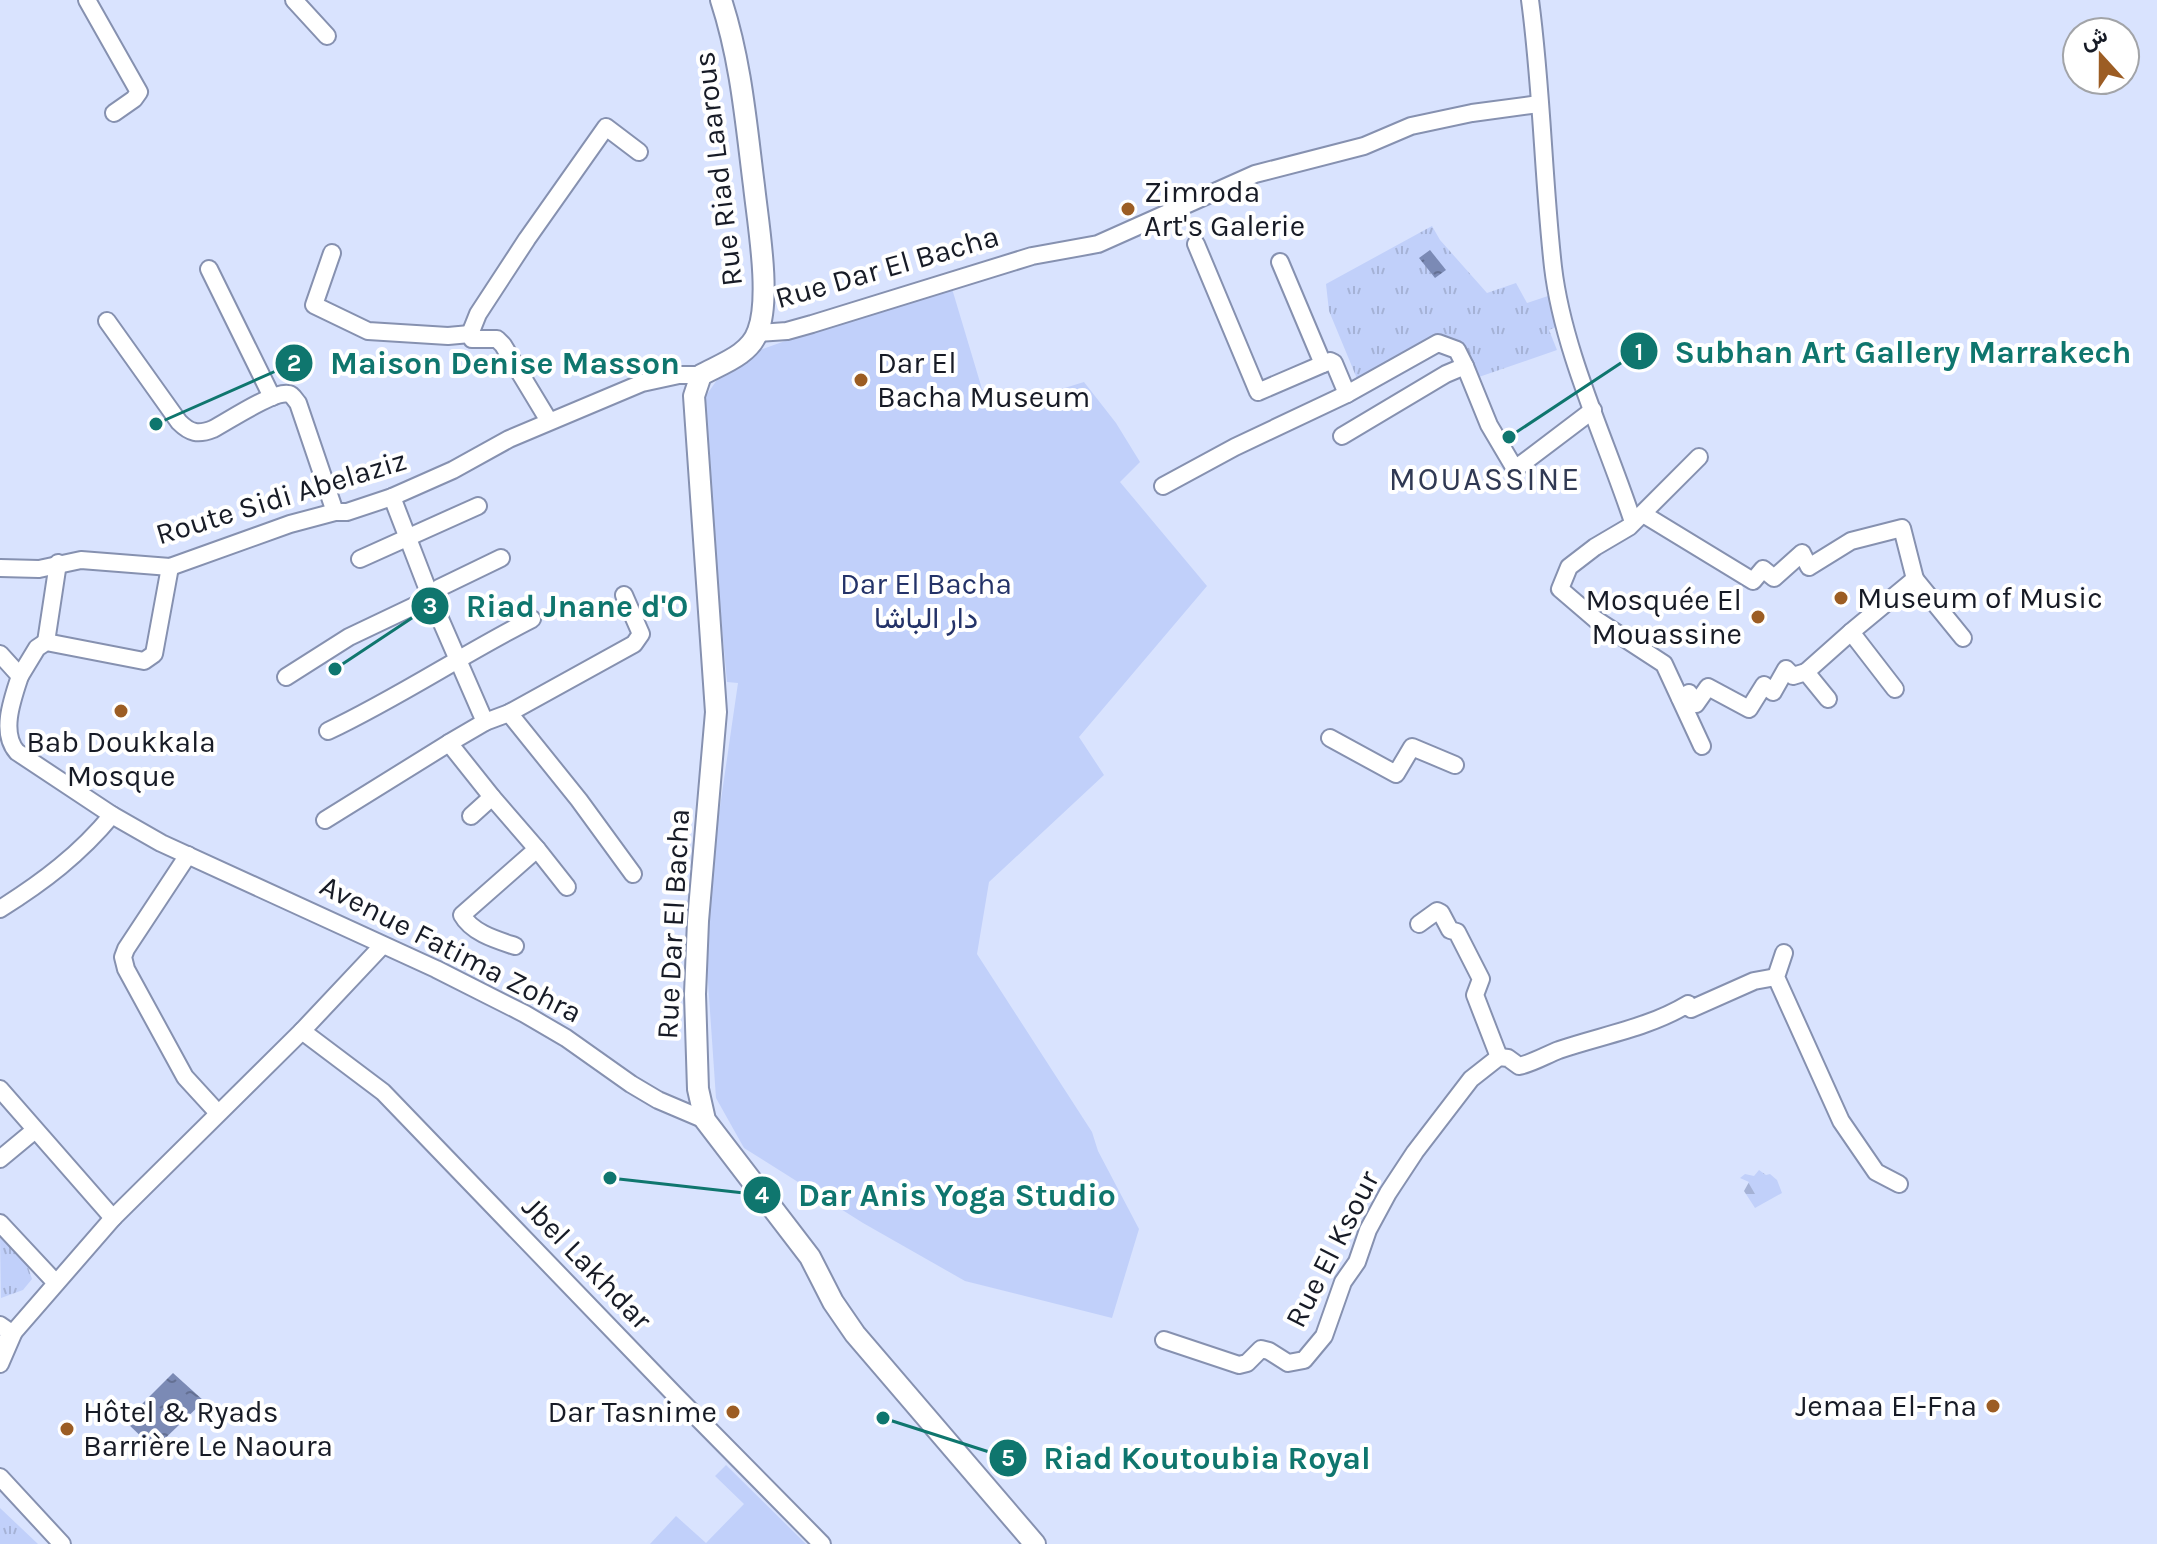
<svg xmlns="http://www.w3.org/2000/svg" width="2157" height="1544" viewBox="0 0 2157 1544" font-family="Karla,Vazirmatn,sans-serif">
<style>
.grass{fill:url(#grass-tufts)}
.forest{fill:url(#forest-firs)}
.garden{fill:#c1d0fa}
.water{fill:url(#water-ripples)}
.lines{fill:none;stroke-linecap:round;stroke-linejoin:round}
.minor-casing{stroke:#8691b0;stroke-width:20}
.tertiary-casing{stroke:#8691b0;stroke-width:24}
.minor{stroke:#fff;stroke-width:16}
.tertiary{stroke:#fff;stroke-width:20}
.poi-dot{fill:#9c5d24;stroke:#fff;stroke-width:3}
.labels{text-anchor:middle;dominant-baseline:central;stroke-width:8;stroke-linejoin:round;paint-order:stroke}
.street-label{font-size:30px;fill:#171b26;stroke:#fff}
.poi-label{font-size:30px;fill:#171b26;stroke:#fff;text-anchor:start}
.park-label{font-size:30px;fill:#243369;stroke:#fff}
.neighbourhood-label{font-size:32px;letter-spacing:2px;fill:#303953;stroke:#fff}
.leader{fill:none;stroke:#0f766e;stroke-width:3}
.callout-dot{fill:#0f766e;stroke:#fff;stroke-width:3}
.mark-label{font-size:24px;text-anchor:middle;font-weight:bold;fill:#fff}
.callout-label{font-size:32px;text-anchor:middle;font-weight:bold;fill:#0f766e;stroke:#fff;stroke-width:8;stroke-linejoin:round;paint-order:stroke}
</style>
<defs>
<pattern id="grass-tufts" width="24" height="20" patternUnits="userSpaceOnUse" patternTransform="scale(2)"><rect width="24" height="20" fill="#c1d0fa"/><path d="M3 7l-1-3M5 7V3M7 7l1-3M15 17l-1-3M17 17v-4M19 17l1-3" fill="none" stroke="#a5b2d6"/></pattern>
<pattern id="forest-firs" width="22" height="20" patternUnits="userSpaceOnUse" patternTransform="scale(2)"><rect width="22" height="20" fill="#c1d0fa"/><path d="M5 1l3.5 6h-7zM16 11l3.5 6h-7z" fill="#a5b2d6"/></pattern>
<pattern id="water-ripples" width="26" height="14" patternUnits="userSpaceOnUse" patternTransform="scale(2)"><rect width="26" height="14" fill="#7b8ab5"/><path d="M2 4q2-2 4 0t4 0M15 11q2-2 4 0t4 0" fill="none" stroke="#647093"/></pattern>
</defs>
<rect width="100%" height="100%" fill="#d9e3fe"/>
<g class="grass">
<path d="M1432,226L1440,240L1487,293L1516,283L1527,303L1548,296L1558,326L1549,330L1557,350L1476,378L1445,342L1358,381L1329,311L1326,284Z"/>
<path d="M0,1237L27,1264L32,1279L23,1290L1,1298Z"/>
<path d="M0,1508L38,1544H0Z"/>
</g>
<path class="forest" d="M1759,1170L1766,1175L1770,1174L1777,1180L1782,1193L1755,1208L1744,1191L1749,1182L1740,1178L1745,1174L1754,1176Z"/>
<g class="garden">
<path d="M950,282L982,389H992L997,409L1084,382L1116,423L1140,462L1120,482L1207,586L1079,737L1104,775L989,882L977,954L1092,1132L1098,1151L1139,1229L1112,1318L965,1281L863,1223L744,1148L716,1098L706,953L714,848L738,683L727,682L701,403L721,374L754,352Z"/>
<path d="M726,1465L806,1544H650L676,1516L706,1543L744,1504L715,1476Z"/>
</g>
<g class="water">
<path d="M1430,250L1446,270L1435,278L1419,258Z"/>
<path d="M173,1373L204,1401L154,1449L125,1421Z"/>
</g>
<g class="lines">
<g class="minor-casing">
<g id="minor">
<path d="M87,0L139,92L134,99L114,113"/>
<path d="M294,0L327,36"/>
<path d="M1530,0C1542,88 1543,178 1553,267C1563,352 1606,440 1633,522"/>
<path d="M1196,244L1258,392L1330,361L1334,363L1347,394"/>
<path d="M332,253L314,305L368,331L448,336L470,334"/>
<path d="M1280,262L1323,364"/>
<path d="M209,269L272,397"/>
<path d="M107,321L179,422C190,433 198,435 213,429C227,422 274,390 289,394C293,395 295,400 298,403L335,512"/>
<path d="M758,333L787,331L812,324L1032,256L1098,244L1255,174L1364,146L1411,126L1472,113L1539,104"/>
<path d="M549,421L503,345L497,339H472L470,334L478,314L527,239L606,127L639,152"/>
<path d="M1342,436L1446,374L1465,366L1489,425L1515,469L1593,410"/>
<path d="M1699,457L1629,527L1595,547L1569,567L1560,589L1595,619L1664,664L1702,746"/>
<path d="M1163,486L1235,447L1347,394L1438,343L1457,350L1465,366"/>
<path d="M392,497L431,598L485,722L449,743L492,797L471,816"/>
<path d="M1643,514L1753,581L1763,569L1774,578L1802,553L1809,567L1851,541L1902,528L1915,579"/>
<path d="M360,559L478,506"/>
<path d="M0,568L39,569L81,560L170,567L290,524L335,512H347L392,497L453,470L509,439L642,383L679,375H701"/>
<path d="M1851,632L1915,579L1963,638"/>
<path d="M46,642L58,563"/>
<path d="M0,654L20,676C12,700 0,733 17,752L112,815L161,843L436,969L525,1014L566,1038L631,1084L658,1100L705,1120"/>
<path d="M1806,672L1851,632L1895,689"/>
<path d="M20,676L37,648L46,642L144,661L154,654L170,567"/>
<path d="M286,677L349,637L431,598L439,588L501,558"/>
<path d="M1680,698L1689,693L1696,704L1708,687L1749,709L1764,685L1773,692L1786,669L1793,676L1806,672L1828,699"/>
<path d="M509,713L579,800L633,874"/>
<path d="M485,722L509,713L634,644L641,634L624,595"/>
<path d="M328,731C398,698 463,654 532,619"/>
<path d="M1330,738L1396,774L1412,747L1455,765"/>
<path d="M492,797L537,849L462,915C472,933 497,940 515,946"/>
<path d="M325,820L449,743"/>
<path d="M537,849L567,887"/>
<path d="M188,855L126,949L123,957L126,969L185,1077L218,1113"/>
<path d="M0,909C43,882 80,854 112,815"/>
<path d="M1419,924L1437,911L1441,913L1450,930L1457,932L1481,979L1475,995L1499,1057"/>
<path d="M1784,953L1776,977L1841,1121L1876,1172L1899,1184"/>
<path d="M302,1031L383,1092L676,1396L822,1544"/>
<path d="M0,1089L113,1218"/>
<path d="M0,1159L35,1130"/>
<path d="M0,1223L56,1283"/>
<path d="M0,1325L13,1334L0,1364"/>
<path d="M1164,1340L1239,1365L1247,1363L1261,1349L1269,1351L1288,1363L1304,1360L1324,1336L1343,1282L1357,1262L1368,1230L1388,1193L1415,1152L1471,1079L1499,1057L1508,1058L1519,1066C1533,1063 1546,1055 1559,1050C1603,1035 1648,1028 1688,1004L1691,1009L1754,981L1776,977"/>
<path d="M0,1348L113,1218L302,1031L382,946"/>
<path d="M0,1477L62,1544"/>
</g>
</g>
<g class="tertiary-casing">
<path id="tertiary" d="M721,0C741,61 746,123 754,186C758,223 771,297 758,331C750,355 721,364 701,375L694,396L716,712L698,921L695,994L698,1089L705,1120L810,1257L833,1302L855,1334L1035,1544"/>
</g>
<use href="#minor" class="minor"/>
<use href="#tertiary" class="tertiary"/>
</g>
<g class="poi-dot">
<circle cx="1128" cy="209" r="8"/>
<circle cx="861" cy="380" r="8"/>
<circle cx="1841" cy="598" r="8"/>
<circle cx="1758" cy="617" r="8"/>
<circle cx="121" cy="711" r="8"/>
<circle cx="1993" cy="1406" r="8"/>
<circle cx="733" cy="1412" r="8"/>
<circle cx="67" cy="1429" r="8"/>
</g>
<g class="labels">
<g class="street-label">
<text transform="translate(718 169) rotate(-97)">Rue Riad Laarous</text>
<text transform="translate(887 267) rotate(-16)">Rue Dar El Bacha</text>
<text transform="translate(281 497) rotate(-17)">Route Sidi Abelaziz</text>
<text transform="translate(673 924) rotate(-87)">Rue Dar El Bacha</text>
<text transform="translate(451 949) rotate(27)">Avenue Fatima Zohra</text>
<text transform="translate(1332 1249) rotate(-63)">Rue El Ksour</text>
<text transform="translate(587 1263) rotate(46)">Jbel Lakhdar</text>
</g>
<g class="poi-label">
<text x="1144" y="192">Zimroda<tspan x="1144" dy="34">Art's Galerie</tspan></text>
<text x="877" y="363">Dar El<tspan x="877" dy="34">Bacha Museum</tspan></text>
<text x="1857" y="598">Museum of Music</text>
<text x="1742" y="600" text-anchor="end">Mosquée El<tspan x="1742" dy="34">Mouassine</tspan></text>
<text x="121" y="742" text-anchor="middle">Bab Doukkala<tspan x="121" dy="34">Mosque</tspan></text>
<text x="1977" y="1406" text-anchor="end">Jemaa El-Fna</text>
<text x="83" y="1412">Hôtel &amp; Ryads<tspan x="83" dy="34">Barrière Le Naoura</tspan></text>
<text x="717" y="1412" text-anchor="end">Dar Tasnime</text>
</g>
<g class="park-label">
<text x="926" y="584">Dar El Bacha<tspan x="926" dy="34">دار الباشا</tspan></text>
</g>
<g class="neighbourhood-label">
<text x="1485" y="479">MOUASSINE</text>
</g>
</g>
<path class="leader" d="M1509 437L1639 351M156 424L294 363M335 669L430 606M610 1178L762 1195M883 1418L1008 1458"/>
<g class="callout-dot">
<circle cx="1509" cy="437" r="8"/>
<circle cx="156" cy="424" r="8"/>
<circle cx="335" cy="669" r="8"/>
<circle cx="610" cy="1178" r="8"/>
<circle cx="883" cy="1418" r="8"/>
<circle cx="1639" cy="351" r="20"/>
<circle cx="294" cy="363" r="20"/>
<circle cx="430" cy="606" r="20"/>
<circle cx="762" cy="1195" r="20"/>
<circle cx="1008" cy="1458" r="20"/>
</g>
<g class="mark-label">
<text x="1639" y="360">1</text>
<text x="294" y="371">2</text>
<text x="430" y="614">3</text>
<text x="762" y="1203">4</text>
<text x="1008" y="1466">5</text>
</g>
<g class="callout-label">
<text x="1903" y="363">Subhan Art Gallery Marrakech</text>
<text x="505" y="374">Maison Denise Masson</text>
<text x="577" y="617">Riad Jnane d'O</text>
<text x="957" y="1206">Dar Anis Yoga Studio</text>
<text x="1207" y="1469">Riad Koutoubia Royal</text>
</g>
<g transform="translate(2101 56) rotate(339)"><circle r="38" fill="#ffffff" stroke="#a2a4a8" stroke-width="2"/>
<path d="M0-6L14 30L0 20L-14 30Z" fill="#9c5d24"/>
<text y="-12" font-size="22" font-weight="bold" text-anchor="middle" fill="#171b26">ش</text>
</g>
</svg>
